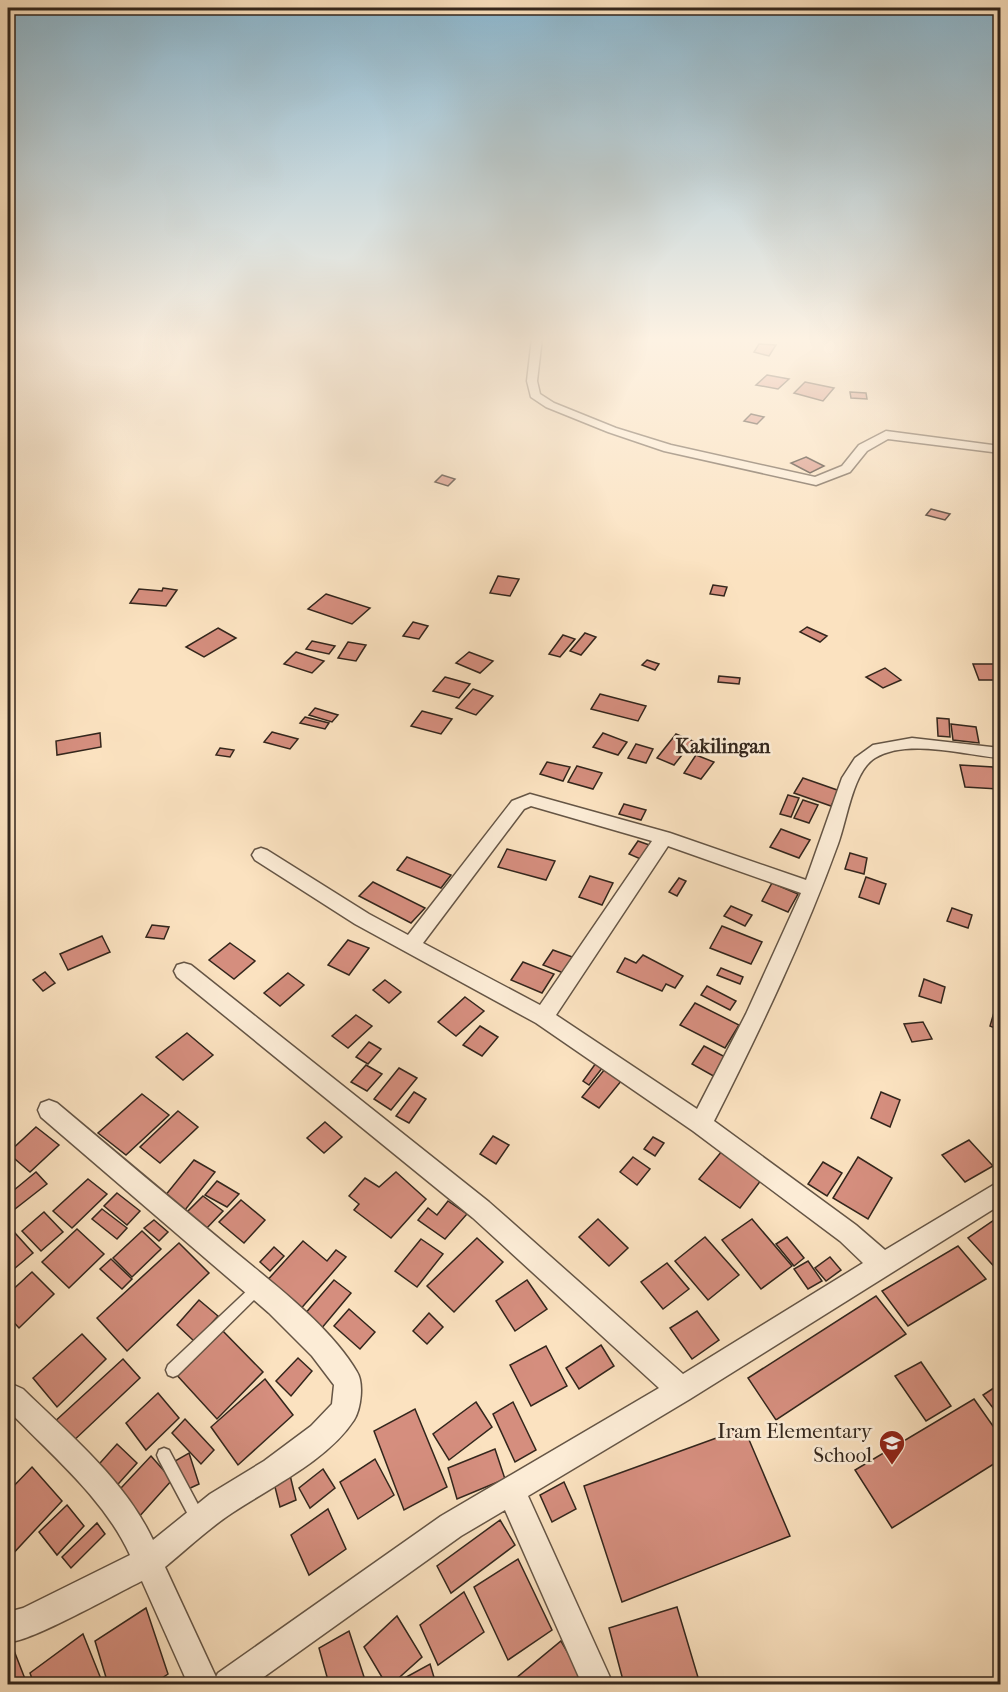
<svg xmlns="http://www.w3.org/2000/svg" width="1008" height="1692" viewBox="0 0 1008 1692" font-family="'IM FELL French Canon',serif">
<style>
.building{fill:#d58e7e;stroke:#33261c;stroke-width:1.5}
.lines{fill:none;stroke-linecap:round;stroke-linejoin:round}
.service-casing{stroke:#655545;stroke-width:3}
.minor-casing{stroke:#655545;stroke-width:3}
.service{fill:#fcecd6;fill-rule:evenodd}
.minor{fill:#fcecd6;fill-rule:evenodd}
.labels{text-anchor:middle;dominant-baseline:central;stroke-width:5;stroke-linejoin:round;paint-order:stroke}
.neighbourhood-label{font-size:20px;font-weight:bold;fill:#33261c;stroke:#fcecd6}
.near-poi-label{font-size:21px;fill:#33261c;stroke:#fcecd6;text-anchor:end}
</style>
<rect width="100%" height="100%" fill="#fbe2c0"/>
<filter id="stains"><feTurbulence type="fractalNoise" baseFrequency=".00333" numOctaves="4"/><feColorMatrix values="0 0 0 0 .2 0 0 0 0 .09 0 0 0 0 .02 0 0 0 .5 -.17"/></filter>
<radialGradient id="worn" r=".72"><stop offset=".6" stop-color="#630" stop-opacity="0"/><stop offset="1" stop-color="#630" stop-opacity=".3"/></radialGradient>
<g class="building">
<path d="M759,344L776,345L769,356L754,352Z"/>
<path d="M767,375L789,379L778,389L756,385Z"/>
<path d="M805,382L834,388L823,401L794,393Z"/>
<path d="M850,392L866,393L867,399L851,398Z"/>
<path d="M751,414L764,417L757,424L744,421Z"/>
<path d="M806,457L824,466L810,473L791,463Z"/>
<path d="M442,475L455,479L448,486L435,482Z"/>
<path d="M931,509L950,514L945,520L926,515Z"/>
<path d="M498,576L519,579L510,596L490,593Z"/>
<path d="M713,585L727,587L724,596L710,594Z"/>
<path d="M163,588L177,590L166,606L130,603L139,589L162,591Z"/>
<path d="M326,594L370,608L352,624L308,609Z"/>
<path d="M413,622L428,626L419,639L403,636Z"/>
<path d="M807,627L827,636L820,642L800,632Z"/>
<path d="M218,628L236,638L204,657L186,647Z"/>
<path d="M585,633L596,637L581,655L570,651Z"/>
<path d="M563,635L575,639L560,657L549,654Z"/>
<path d="M312,641L335,646L329,654L306,649Z"/>
<path d="M348,642L366,645L356,661L338,658Z"/>
<path d="M296,652L324,661L312,673L284,664Z"/>
<path d="M469,652L493,661L480,673L456,663Z"/>
<path d="M647,660L659,664L655,670L642,665Z"/>
<path d="M973,664H1000V680H979Z"/>
<path d="M885,668L901,680L883,688L866,677Z"/>
<path d="M719,676L740,678L739,684L718,682Z"/>
<path d="M445,677L470,684L459,698L433,691Z"/>
<path d="M473,689L493,696L476,715L456,708Z"/>
<path d="M600,694L646,706L638,721L591,709Z"/>
<path d="M315,708L338,715L332,722L309,715Z"/>
<path d="M422,711L452,719L441,734L411,726Z"/>
<path d="M305,717L329,723L325,729L300,723Z"/>
<path d="M937,718L949,719L950,737L938,736Z"/>
<path d="M951,724L976,727L979,743L953,740Z"/>
<path d="M272,732L298,739L290,749L264,742Z"/>
<path d="M100,733L101,747L57,755L56,741Z"/>
<path d="M603,733L627,742L618,755L593,747Z"/>
<path d="M676,734L693,741L674,765L657,758Z"/>
<path d="M636,744L653,749L646,763L628,758Z"/>
<path d="M220,748L234,750L230,757L216,755Z"/>
<path d="M696,755L714,762L701,779L684,773Z"/>
<path d="M547,762L570,767L563,781L540,774Z"/>
<path d="M960,765L993,767L998,789L965,787Z"/>
<path d="M577,766L602,773L593,789L568,782Z"/>
<path d="M803,778L840,791L831,806L794,793Z"/>
<path d="M788,795L799,798L791,817L780,814Z"/>
<path d="M803,800L818,805L809,823L794,818Z"/>
<path d="M624,804L646,810L641,820L619,814Z"/>
<path d="M781,829L810,840L799,858L770,847Z"/>
<path d="M638,841L652,846L643,860L629,854Z"/>
<path d="M507,849L555,861L546,880L498,867Z"/>
<path d="M850,853L867,858L864,874L845,869Z"/>
<path d="M407,857L451,875L441,888L397,870Z"/>
<path d="M590,876L613,883L602,905L579,897Z"/>
<path d="M866,877L886,884L879,904L859,897Z"/>
<path d="M679,878L686,881L677,896L669,892Z"/>
<path d="M373,882L425,908L411,923L359,896Z"/>
<path d="M772,883L798,894L788,912L762,901Z"/>
<path d="M731,906L752,915L745,926L724,916Z"/>
<path d="M952,908L972,915L968,928L947,921Z"/>
<path d="M152,925L169,927L164,939L146,937Z"/>
<path d="M722,926L762,942L751,964L710,948Z"/>
<path d="M102,936L110,952L68,970L60,954Z"/>
<path d="M348,940L369,948L349,975L328,965Z"/>
<path d="M230,943L255,961L234,979L209,960Z"/>
<path d="M553,950L575,958L566,974L543,965Z"/>
<path d="M643,955L683,976L675,988L666,984L662,991L617,972L625,958L636,963Z"/>
<path d="M523,962L554,974L542,993L511,980Z"/>
<path d="M721,968L743,977L740,984L717,975Z"/>
<path d="M45,972L55,983L43,991L33,980Z"/>
<path d="M288,973L304,985L280,1006L264,993Z"/>
<path d="M924,979L945,987L941,1003L919,996Z"/>
<path d="M385,980L401,992L389,1003L373,990Z"/>
<path d="M707,986L736,1001L730,1010L701,995Z"/>
<path d="M465,997L484,1011L456,1036L438,1022Z"/>
<path d="M695,1003L739,1025L725,1048L680,1025Z"/>
<path d="M995,1009L1000,1011V1030L990,1026Z"/>
<path d="M356,1015L372,1026L348,1048L332,1036Z"/>
<path d="M923,1022L932,1039L912,1042L904,1024Z"/>
<path d="M480,1026L498,1037L482,1056L463,1045Z"/>
<path d="M187,1033L213,1055L183,1080L156,1057Z"/>
<path d="M369,1042L381,1049L368,1064L356,1057Z"/>
<path d="M704,1046L729,1059L717,1078L692,1064Z"/>
<path d="M596,1063L603,1067L589,1085L583,1081Z"/>
<path d="M366,1065L382,1074L367,1091L351,1082Z"/>
<path d="M399,1068L417,1078L391,1110L374,1099Z"/>
<path d="M605,1069L622,1080L599,1108L582,1097Z"/>
<path d="M414,1092L426,1099L409,1123L396,1116Z"/>
<path d="M881,1092L900,1100L890,1127L871,1118Z"/>
<path d="M142,1094L169,1115L126,1155L98,1133Z"/>
<path d="M178,1111L198,1127L160,1163L140,1147Z"/>
<path d="M325,1122L342,1137L324,1153L307,1138Z"/>
<path d="M36,1127L59,1145L30,1172L8,1153Z"/>
<path d="M493,1136L509,1145L496,1164L480,1154Z"/>
<path d="M653,1137L664,1143L655,1156L644,1149Z"/>
<path d="M969,1140L993,1166L965,1182L942,1155Z"/>
<path d="M722,1151L762,1179L740,1208L699,1179Z"/>
<path d="M633,1157L650,1169L637,1185L620,1172Z"/>
<path d="M858,1157L892,1178L868,1219L833,1198Z"/>
<path d="M194,1160L215,1172L181,1215L160,1202Z"/>
<path d="M823,1162L842,1173L827,1196L808,1184Z"/>
<path d="M36,1172L47,1184L15,1209L8,1201V1195Z"/>
<path d="M396,1172L426,1199L391,1238L354,1210L359,1204L349,1196L365,1178L379,1187Z"/>
<path d="M88,1179L107,1194L72,1228L53,1211Z"/>
<path d="M217,1181L239,1194L227,1207L205,1195Z"/>
<path d="M117,1193L140,1211L127,1225L104,1206Z"/>
<path d="M203,1196L223,1211L205,1230L185,1214Z"/>
<path d="M241,1200L265,1220L244,1243L219,1222Z"/>
<path d="M448,1201L467,1214L445,1239L418,1220L428,1208L437,1215Z"/>
<path d="M102,1209L127,1228L117,1239L92,1219Z"/>
<path d="M44,1212L63,1232L41,1251L22,1231Z"/>
<path d="M1000,1216V1273L968,1238Z"/>
<path d="M598,1219L628,1248L609,1266L579,1237Z"/>
<path d="M752,1219L792,1266L761,1289L722,1240Z"/>
<path d="M154,1220L168,1232L159,1241L144,1228Z"/>
<path d="M77,1229L104,1254L69,1288L42,1262Z"/>
<path d="M142,1231L161,1249L132,1277L113,1258Z"/>
<path d="M15,1233L33,1253L14,1269L8,1261V1240Z"/>
<path d="M705,1237L739,1275L708,1300L675,1261Z"/>
<path d="M787,1237L804,1258L794,1266L776,1244Z"/>
<path d="M477,1238L503,1262L454,1312L427,1286Z"/>
<path d="M421,1239L443,1254L417,1287L395,1271Z"/>
<path d="M303,1241L327,1261L336,1250L346,1257L298,1312L264,1284Z"/>
<path d="M179,1243L209,1273L127,1351L97,1318Z"/>
<path d="M958,1246L986,1279L908,1326L882,1291Z"/>
<path d="M274,1247L284,1256L270,1271L260,1262Z"/>
<path d="M830,1257L841,1270L826,1281L815,1268Z"/>
<path d="M111,1259L132,1279L122,1289L100,1269Z"/>
<path d="M808,1261L822,1281L808,1289L794,1269Z"/>
<path d="M667,1263L689,1289L663,1309L641,1282Z"/>
<path d="M32,1272L54,1294L19,1328L8,1316V1294Z"/>
<path d="M334,1280L351,1293L321,1329L304,1315Z"/>
<path d="M527,1280L547,1309L515,1331L496,1301Z"/>
<path d="M876,1296L906,1334L776,1420L748,1378Z"/>
<path d="M199,1300L218,1316L195,1342L177,1325Z"/>
<path d="M349,1309L375,1332L360,1349L334,1326Z"/>
<path d="M697,1311L719,1340L692,1359L670,1328Z"/>
<path d="M429,1313L443,1327L427,1344L413,1331Z"/>
<path d="M219,1327L263,1372L217,1419L174,1372Z"/>
<path d="M82,1334L106,1359L57,1407L33,1378Z"/>
<path d="M601,1345L614,1366L579,1389L566,1368Z"/>
<path d="M546,1346L567,1386L531,1406L510,1365Z"/>
<path d="M298,1358L312,1371L291,1396L276,1381Z"/>
<path d="M123,1359L140,1378L69,1445L52,1424Z"/>
<path d="M921,1362L951,1406L926,1421L895,1376Z"/>
<path d="M265,1379L293,1415L238,1465L211,1427Z"/>
<path d="M1000,1384V1417L983,1395Z"/>
<path d="M158,1393L179,1418L146,1450L126,1423Z"/>
<path d="M974,1399L1000,1436V1460L892,1528L855,1470Z"/>
<path d="M476,1402L492,1427L449,1460L433,1434Z"/>
<path d="M513,1402L536,1450L515,1462L493,1414Z"/>
<path d="M415,1409L447,1487L404,1510L374,1431Z"/>
<path d="M185,1419L214,1450L201,1464L172,1433Z"/>
<path d="M744,1428L790,1536L622,1602L584,1486Z"/>
<path d="M117,1444L137,1463L111,1492L92,1472Z"/>
<path d="M495,1449L505,1479L457,1499L448,1468Z"/>
<path d="M189,1453L199,1484L184,1491L175,1461Z"/>
<path d="M151,1456L172,1480L129,1528L106,1504Z"/>
<path d="M375,1459L394,1495L358,1519L340,1482Z"/>
<path d="M32,1467L62,1501L8,1559V1492Z"/>
<path d="M323,1469L335,1488L310,1508L299,1488Z"/>
<path d="M290,1475L296,1500L280,1507L274,1483Z"/>
<path d="M564,1482L576,1509L552,1522L540,1495Z"/>
<path d="M67,1505L84,1526L57,1555L39,1532Z"/>
<path d="M328,1509L346,1549L309,1575L291,1535Z"/>
<path d="M500,1520L515,1545L451,1593L437,1566Z"/>
<path d="M97,1523L105,1534L71,1568L62,1557Z"/>
<path d="M518,1559L552,1630L508,1660L474,1587Z"/>
<path d="M464,1592L484,1632L438,1665L420,1625Z"/>
<path d="M677,1607L700,1684H624L609,1628Z"/>
<path d="M146,1608L168,1674L153,1684H108L95,1641Z"/>
<path d="M397,1616L422,1657L392,1684H386L364,1647Z"/>
<path d="M349,1631L365,1680L358,1684H329L319,1648Z"/>
<path d="M83,1634L103,1684H34L30,1673Z"/>
<path d="M561,1641L586,1684H509Z"/>
<path d="M13,1648L27,1684H8V1652Z"/>
<path d="M430,1664L436,1684H402L401,1680Z"/>
</g>
<g class="lines">
<g class="service-casing">
<g id="service">
<path d="M257,1283L261,1285L263,1289L261,1293L178,1375L173,1377L168,1375L166,1370L168,1365L253,1285Z"/>
<path d="M164,1448L169,1450L203,1514L205,1519L203,1524L198,1526L193,1524L159,1460L157,1455L159,1450Z"/>
</g>
</g>
<g class="minor-casing">
<g id="minor">
<path d="M532,338H542L537,381L540,394L554,403L616,428L671,445L815,477L842,466L859,445L886,431L1000,446V453L888,439L867,451L850,472L816,485L664,451L608,432L546,407L531,397L527,381Z"/>
<path d="M912,738L1000,748V758C965,755 907,738 875,758C853,771 847,820 838,844C804,938 760,1030 714,1121L856,1225L885,1250L1000,1181V1205L690,1399L528,1496L613,1684H582L505,1510L461,1536L254,1684H188L142,1581C117,1593 29,1643 8,1642V1612L23,1608L130,1555C104,1498 51,1455 8,1410V1387L14,1385L23,1389C70,1435 125,1480 153,1540L210,1494L264,1461L311,1426L332,1404L334,1385L312,1356L269,1313L41,1117L38,1110L41,1103L49,1100L57,1103C116,1153 175,1202 234,1251C274,1284 331,1327 357,1372C364,1383 361,1409 354,1420C328,1460 271,1487 232,1513C209,1528 187,1549 165,1567L216,1677L218,1673L441,1516L659,1388L473,1218L177,977L174,971L177,965L184,963L191,965L489,1202L683,1374L863,1263L840,1241L693,1131L536,1023L355,924L255,860L252,855L255,850L261,848L267,850L369,914L408,935L512,801L530,794L670,833L806,880L842,778L855,758L873,745ZM531,806L652,841L540,1005L423,943L524,809ZM668,846L801,893L746,1014L697,1109L556,1015Z"/>
</g>
</g>
<use href="#service" class="service"/>
<use href="#minor" class="minor"/>
</g>
<linearGradient id="sky" x2="0" y2="1"><stop stop-color="#8bb8d1"/><stop offset="0.59" stop-color="#fdf2e3"/><stop offset="1" stop-color="#fdf2e3" stop-opacity="0"/></linearGradient>
<rect width="1008" height="575" fill="url(#sky)"/>
<defs>
<g id="school-pin" transform="scale(1.35)"><path d="M0 17L-7.5 6A9.5 9.5 0 1 1 7.5 6Z" fill="#8f2418" stroke="#fcecd6"/><path d="M0-5L7-2L0 1L-7-2ZM-4 1L0 2.5L4 1V4Q0 6-4 4Z" fill="#fff"/></g>
</defs>
<g fill-rule="evenodd">
<use href="#school-pin" x="892" y="1443"/>
</g>
<g class="labels">
<g class="neighbourhood-label">
<text x="723" y="746">Kakilingan</text>
</g>
<g class="near-poi-label">
<text x="872" y="1431">Iram Elementary<tspan x="872" dy="24">School</tspan></text>
</g>
</g>
<rect width="1008" height="1692" fill="none" stroke="#fbe2c0" stroke-width="30"/>
<rect x="9" y="9" width="990" height="1674" fill="none" stroke="#33261c" stroke-width="3"/>
<rect x="15" y="15" width="978" height="1662" fill="none" stroke="#33261c" stroke-width="1.5"/>
<rect width="100%" height="100%" filter="url(#stains)"/>
<rect width="100%" height="100%" fill="url(#worn)"/>
</svg>
